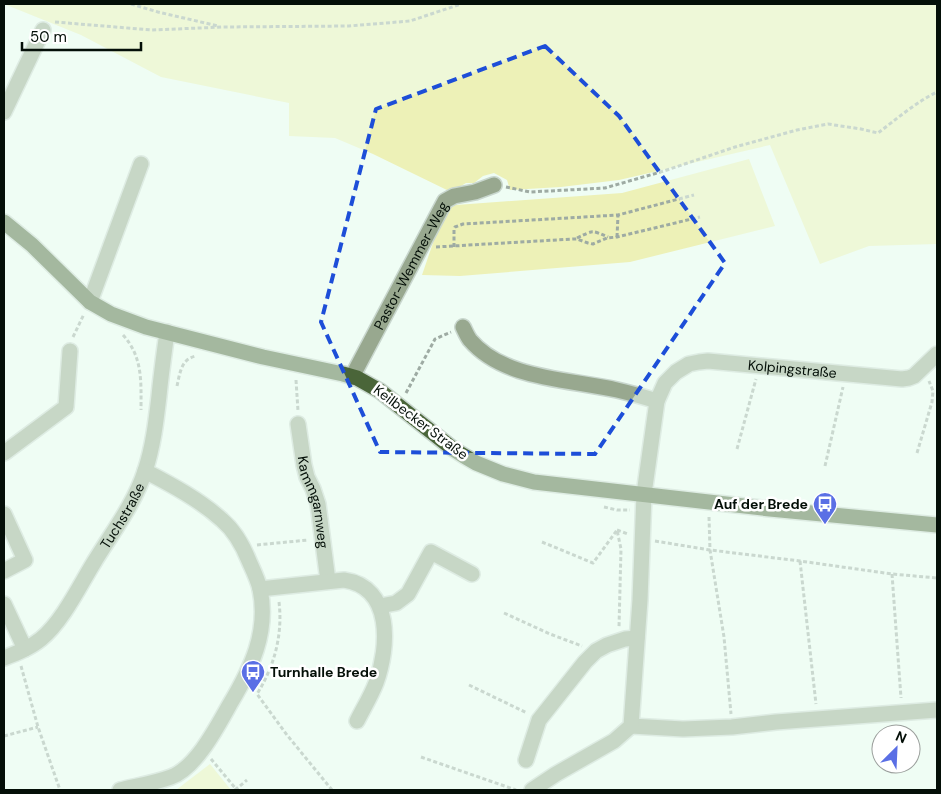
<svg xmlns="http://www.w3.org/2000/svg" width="941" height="794" viewBox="0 0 941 794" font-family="'DM Sans',sans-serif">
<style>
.green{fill:#edf1b7}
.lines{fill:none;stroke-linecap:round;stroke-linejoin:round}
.minor-casing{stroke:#c9d7ce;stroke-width:18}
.major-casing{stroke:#c9d7ce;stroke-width:18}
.path{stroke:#9eaba3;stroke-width:3;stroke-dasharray:4 2.5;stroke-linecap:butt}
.minor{stroke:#98a88f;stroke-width:15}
.major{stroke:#4a6539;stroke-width:15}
.marked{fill:none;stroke:#1d4ed8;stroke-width:4;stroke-dasharray:10 6;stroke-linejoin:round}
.labels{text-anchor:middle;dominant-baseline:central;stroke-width:5;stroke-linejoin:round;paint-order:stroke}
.street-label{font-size:14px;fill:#040f08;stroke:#fff}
.poi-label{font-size:14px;font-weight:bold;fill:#040f08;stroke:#fff;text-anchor:end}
</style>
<rect width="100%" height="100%" fill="#effdf4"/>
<g class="green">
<path d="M4,4H937V244L869,246L820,264L770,145L619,180L561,187L510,190L507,180L494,173L483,176L474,183H466L451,192L373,154L335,138L289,136V103L161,77L81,35Z"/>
<path d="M749,159L775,226L630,262L460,276L422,275L444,211L456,205L622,193Z"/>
<path d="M210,764L231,790H176Z"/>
</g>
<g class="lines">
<g class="minor-casing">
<g id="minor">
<path d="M4,112L43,30"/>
<path d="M90,302L141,164"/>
<path d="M463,327C465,331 467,336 470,340C504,380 570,379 617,390C630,393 644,397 657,401"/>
<path id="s1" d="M352,377L445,201L454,196L475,192L494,185"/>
<path id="s2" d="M298,424L304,465L307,477L313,489L318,504L328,581"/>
<path d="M4,453L66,407L70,351"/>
<path d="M4,514L25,560L4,571"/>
<path d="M260,589L344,580C393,587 389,647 376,683C371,696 363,709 357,721"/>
<path d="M4,604L25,649"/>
<path d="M380,606L396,603L408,594L431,552L472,574"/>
<path id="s3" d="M4,658C17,653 30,648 41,639C62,622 79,587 93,564C111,534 134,505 145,471C153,447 156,422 159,396C161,375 164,354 167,332"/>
<path d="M631,726L683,729L732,727L776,722L937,710"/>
<path d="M526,760L539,720L585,662L596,651L607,645L625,639L637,638"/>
<path d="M120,790C136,786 155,783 171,777C196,768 217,727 230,704C251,669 269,632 260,589C258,580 253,570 249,561C243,546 235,531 222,520C200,500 172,485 145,471"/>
<path id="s4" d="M532,790L556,774L614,741L631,726L640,600L644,494L657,401L665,383L676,372L689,364L699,362L708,361L902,379L909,378L914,376L937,354"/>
</g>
</g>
<g class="major-casing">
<path id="major" d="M4,222L32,245L90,302L111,314L146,327L263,357L343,374L357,378L380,391L453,449L464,456L476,463L503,474L534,482L770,509L937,525"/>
</g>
<g class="path">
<path d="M131,4L158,12L218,26"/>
<path d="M55,22L152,30L223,27L349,26L410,21L461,4"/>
<path d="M506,187L530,192L605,188L664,171L735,147L797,130L828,124L861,129L878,133C895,120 918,101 937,92"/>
<path d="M617,237L618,215"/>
<path d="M577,238C594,230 591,230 608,237"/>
<path d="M436,247L573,239H577L588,243L593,244L607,238L617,237L700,217"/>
<path d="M454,247V229L455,227L463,224L618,215L694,195"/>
<path d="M123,335C143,357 141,382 141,410"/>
<path d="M73,337L84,314"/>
<path d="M296,380L298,411"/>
<path d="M177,386C180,373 181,359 196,356"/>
<path d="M406,393L435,339L451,332"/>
<path d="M737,449L756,379"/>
<path d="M917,453L932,402L933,391L929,381"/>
<path d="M825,466L843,387"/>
<path d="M604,507L617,510H630"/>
<path d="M709,517L710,550L724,637L731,714"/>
<path d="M617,530L628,534"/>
<path d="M655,541L710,550L800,561L892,574L937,578"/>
<path d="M542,542L593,563L617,530L621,549L619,627"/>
<path d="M257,545L308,540"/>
<path d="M800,561L816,704"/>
<path d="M892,574L901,698"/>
<path d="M279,602C283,635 274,667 257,694L287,735L332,790"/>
<path d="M504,613L550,634L582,646"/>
<path d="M21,666L38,727L60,790"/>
<path d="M469,685L527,713"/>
<path d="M4,736L38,727"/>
<path d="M421,757L516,790"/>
<path d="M211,759L236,789"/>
<path d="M235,790L247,780"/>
</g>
<use href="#minor" class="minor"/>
<use href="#major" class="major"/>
</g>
<path d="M0 0H941V794H0ZM545,46L619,116L725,263L595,454L380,452L321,322L376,109Z" fill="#effdf4" fill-opacity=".55" fill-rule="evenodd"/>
<path class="marked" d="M545,46L619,116L725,263L595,454L380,452L321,322L376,109Z"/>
<defs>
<g id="bus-pin" transform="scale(1.25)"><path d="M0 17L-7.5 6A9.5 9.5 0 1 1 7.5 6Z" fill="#5a6fe5" stroke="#fff"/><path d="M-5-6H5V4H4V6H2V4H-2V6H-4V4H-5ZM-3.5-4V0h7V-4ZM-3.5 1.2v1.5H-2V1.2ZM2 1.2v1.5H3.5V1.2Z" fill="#fff"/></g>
</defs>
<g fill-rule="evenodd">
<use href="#bus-pin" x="825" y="504"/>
<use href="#bus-pin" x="253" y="672"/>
</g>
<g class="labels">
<g class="street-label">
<text stroke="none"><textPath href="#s1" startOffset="126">Pastor-Wemmer-Weg</textPath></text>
<text stroke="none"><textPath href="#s4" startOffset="599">Kolpingstraße</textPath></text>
<text transform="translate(421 422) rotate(37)">Keilbecker Straße</text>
<text stroke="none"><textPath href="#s2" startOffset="80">Kammgarnweg</textPath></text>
<text stroke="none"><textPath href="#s3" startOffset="190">Tuchstraße</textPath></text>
</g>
<g class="poi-label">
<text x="808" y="504">Auf der Brede</text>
<text x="270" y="672" text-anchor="start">Turnhalle Brede</text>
</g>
</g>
<rect width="941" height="794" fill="none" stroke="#040f08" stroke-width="10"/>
<g transform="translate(896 749) rotate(24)"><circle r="24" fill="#ffffff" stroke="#9b9f9c"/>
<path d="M0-4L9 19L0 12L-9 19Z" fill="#5a6fe5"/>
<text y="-8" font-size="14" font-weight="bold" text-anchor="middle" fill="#040f08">N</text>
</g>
<path d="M22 42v8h119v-8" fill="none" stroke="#040f08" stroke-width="2.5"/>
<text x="30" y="42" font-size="15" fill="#040f08" stroke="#ffffff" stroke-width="4" paint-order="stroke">50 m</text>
</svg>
